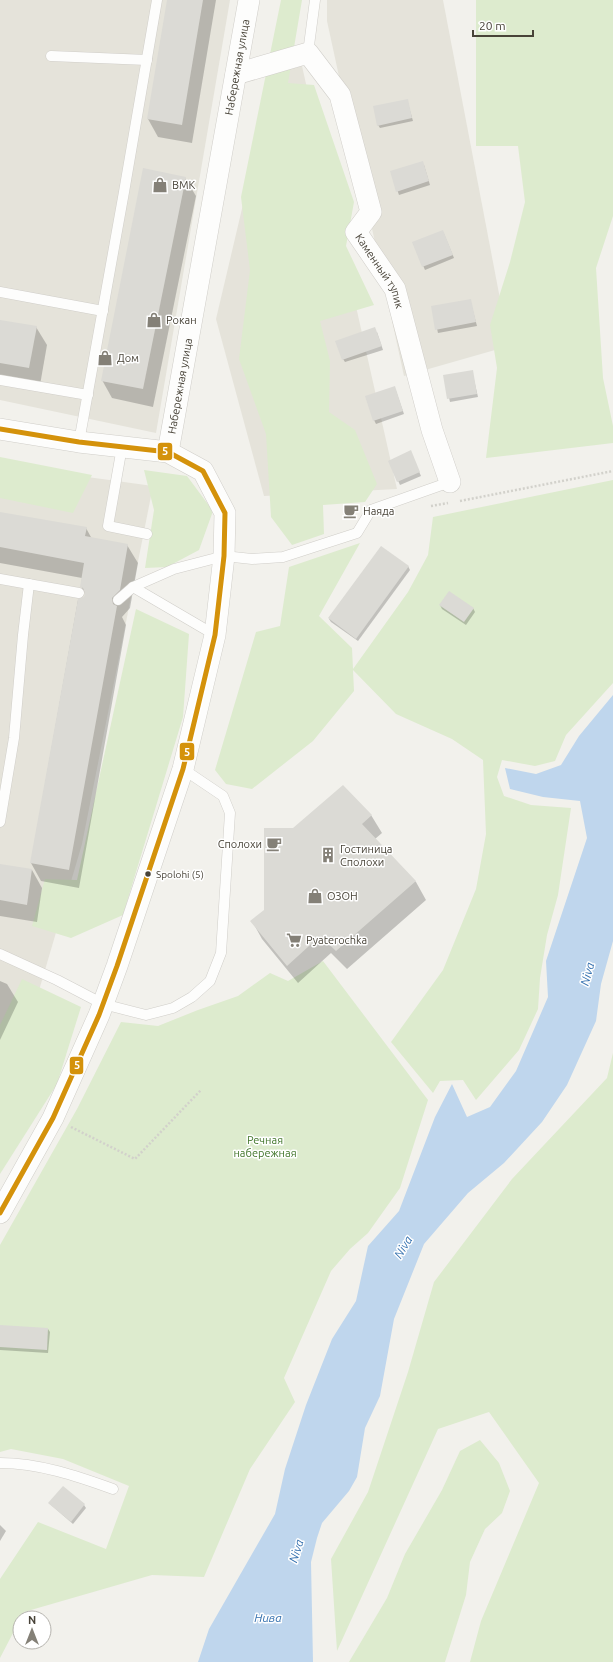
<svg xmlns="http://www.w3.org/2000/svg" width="613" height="1662" viewBox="0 0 613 1662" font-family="Ubuntu,sans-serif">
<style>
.residential{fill:#e5e3da}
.green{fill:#ddebce}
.water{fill:#bfd6ed}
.shadow{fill:#0003}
.building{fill:#dbdad5}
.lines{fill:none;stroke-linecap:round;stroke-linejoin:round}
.service-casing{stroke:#d0cec9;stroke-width:11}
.minor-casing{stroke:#d0cec9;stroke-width:22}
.path{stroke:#d2d1cb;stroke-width:2.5;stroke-dasharray:2 2;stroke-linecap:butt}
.service{stroke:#fdfdfc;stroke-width:10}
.minor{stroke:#fdfdfc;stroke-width:21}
.bus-1-casing{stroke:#fff;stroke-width:8}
.bus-1{stroke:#d4920b;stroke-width:5}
.bus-dot{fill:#484338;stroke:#fff;stroke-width:1.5}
.labels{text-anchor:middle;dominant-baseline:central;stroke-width:3;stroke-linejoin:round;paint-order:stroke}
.bus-label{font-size:10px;fill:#484338;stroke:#fff;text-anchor:start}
.street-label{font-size:11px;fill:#484338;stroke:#fff}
.poi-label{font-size:11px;fill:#484338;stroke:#fff;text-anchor:start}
.park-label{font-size:11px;fill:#43772d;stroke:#fff}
.water-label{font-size:12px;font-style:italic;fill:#3571af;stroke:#fff}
.line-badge{stroke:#fff;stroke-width:1.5}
.badge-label{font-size:11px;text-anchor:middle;font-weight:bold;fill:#fff}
</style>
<rect width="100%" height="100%" fill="#f2f1ec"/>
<g class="residential">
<path d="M0,0H230L156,433L0,400Z"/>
<path d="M327,0H443L509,346L404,376L327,21Z"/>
<path d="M302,66L397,489L264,496L216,319L274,73Z"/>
<path d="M0,465L153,486L82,844L3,1113L0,1118Z"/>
</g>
<g class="green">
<path d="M281,0H302L288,83L314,85L354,202L346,246L374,305L320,321L330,361L329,412L355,430L377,484L365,502L323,505L324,534L292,545L271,517L266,434L239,359L250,270L241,197Z"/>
<path d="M476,0H613V216L596,268L603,378L613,426V443L486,458L497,368L490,325L510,262L525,202L518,146H476Z"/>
<path d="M0,457L92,475L73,513L0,498Z"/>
<path d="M144,470L187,476L213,511L199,550L167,567L145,568L154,510Z"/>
<path d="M613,480V683L566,735L555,761L535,766L502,760L497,777L504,796L531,805L571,808L558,895L547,935L540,978L538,1009L519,1050L476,1100L463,1080L440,1081L433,1093L391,1042L443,970L476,889L486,834L483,760L452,739L396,714L353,670L354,691L313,741L252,789L226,784L215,770L256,632L280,626L289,567L360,543L319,616L352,648L353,669L408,592L428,555L433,517Z"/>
<path d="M136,609L189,634L183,717L123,915L71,938L32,926L45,879L77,880Z"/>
<path d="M323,961L428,1100L400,1188L368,1233L350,1249L331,1271L284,1378L295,1402L250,1469L204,1577L152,1575L24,1612L0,1658V1579L38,1522L106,1549L129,1486L63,1459L11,1449L0,1452V1245L77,1109L121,1022L158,1026L198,1010L238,996L270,973L288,981Z"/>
<path d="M22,979L81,1007L57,1084L0,1174V1025Z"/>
<path d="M613,1053V1662H470L481,1621L539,1483L489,1412L438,1429L337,1651L331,1559L368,1492L408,1372L434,1282L512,1179L607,1078Z"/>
<path d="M480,1440L499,1463L510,1491L502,1513L485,1529L470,1562L466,1595L445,1662H349L387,1598L405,1554L442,1490L460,1451Z"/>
</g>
<path class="water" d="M613,695V941L601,984L596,1021L567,1085L542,1122L504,1163L468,1193L424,1244L394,1319L380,1396L365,1428L357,1477L349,1491L322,1523L317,1538L311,1562L313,1662H198L209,1629L275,1514L285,1469L306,1405L332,1339L356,1301L368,1246L399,1211L435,1117L452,1084L467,1117L490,1107L516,1071L548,997L546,961L587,838L580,801L543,797L510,789L505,768L536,774L561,765L579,736Z"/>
<g class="shadow">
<path d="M168,0H216L192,143L158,137L148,119Z"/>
<path d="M407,100L413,121L380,128L378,125Z"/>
<path d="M424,165L430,185L399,195L391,172Z"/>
<path d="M185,178L196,196L153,407L112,398L102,380Z"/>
<path d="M444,234L454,258L425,270L413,243Z"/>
<path d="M470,300L477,326L438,333L432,307Z"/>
<path d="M0,321L36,327L47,345L40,385L0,379Z"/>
<path d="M377,332L383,350L345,362L343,359Z"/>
<path d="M472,371L478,397L450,402L444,376Z"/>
<path d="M396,391L404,414L376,424L374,420Z"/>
<path d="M412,455L421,476L400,485L389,461Z"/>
<path d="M0,513L86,528L92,539L127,545L138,563L130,608L122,617L126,625L79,888L41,881L31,863L78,600L84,598L86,595L81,586L82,578L0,563Z"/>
<path d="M408,566L410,570L358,641L331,622L329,619Z"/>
<path d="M440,605L473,608L475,612L466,625L442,609Z"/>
<path d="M371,815L382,833L375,839L416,882L426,900L347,969L331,953L298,983L262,939L252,921L264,911L294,829Z"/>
<path d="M0,865L32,870L42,888L37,922L0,916Z"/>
<path d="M0,981L7,984L18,1002L0,1040Z"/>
<path d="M0,1326L48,1329L50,1332L48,1353L0,1350Z"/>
<path d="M50,1504L84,1505L86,1508L73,1524Z"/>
<path d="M0,1525L6,1531L0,1541Z"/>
</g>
<g class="building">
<path d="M167,0H203L182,125L147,119Z"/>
<path d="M408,99L412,118L377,126L373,106Z"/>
<path d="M423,161L429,181L396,192L390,171Z"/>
<path d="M143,168L186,177L143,389L101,381Z"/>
<path d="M443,230L453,255L422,267L412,242Z"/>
<path d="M471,299L476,322L435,330L431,306Z"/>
<path d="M0,320L37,326L29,368L0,363Z"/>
<path d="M375,327L382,346L342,360L335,341Z"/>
<path d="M473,370L477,394L447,399L443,375Z"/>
<path d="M395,386L403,411L373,421L365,396Z"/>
<path d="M411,450L420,472L397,482L388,461Z"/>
<path d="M0,512L87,527L85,536L128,544L120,590L112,598L113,604L117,606L69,870L30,863L78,599L84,597L85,594L83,588L80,587L84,563L0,547Z"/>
<path d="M381,546L409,566L356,639L328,618Z"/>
<path d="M449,591L474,608L464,622L439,605Z"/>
<path d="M343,785L372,815L362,824L416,881L336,951L320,936L287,966L250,921L264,910V828H293Z"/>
<path d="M0,864L32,869L27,905L0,900Z"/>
<path d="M0,1325L48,1328L47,1350L0,1347Z"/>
<path d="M63,1486L85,1504L71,1522L48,1503Z"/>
</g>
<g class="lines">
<g class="service-casing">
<g id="service">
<path d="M308,53L315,0"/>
<path d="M51,56L147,60"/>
<path d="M0,292L103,311"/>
<path d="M0,380L88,395"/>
<path d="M79,442L124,192L157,0"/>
<path d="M122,447L108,526L147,534"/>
<path d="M0,579L79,593"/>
<path d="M133,587L215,635"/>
<path d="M118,600L133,587L174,569L224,556L252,559L283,557L357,533L371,510L450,482"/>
<path d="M0,822L14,738L23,635L29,584"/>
<path d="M0,954L57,980L103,1004L146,1015L173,1008L192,997L210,981L221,953L230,813L223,796L183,769"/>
<path d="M0,1463C39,1463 77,1476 113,1489"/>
</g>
</g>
<g class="minor-casing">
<g id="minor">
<path id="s1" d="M236,74L308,53L340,95L371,212L356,232L395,289L432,430L450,482"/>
<path d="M0,429L79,442L168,452L203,471L225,513L224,556L215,635L183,769L117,966L99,1015L53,1118L0,1213"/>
<path id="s2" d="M168,452L249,0"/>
</g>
</g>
<g class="path">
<path d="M460,501L613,471"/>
<path d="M431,506L448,503"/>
<path d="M71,1127L135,1159L201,1090"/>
</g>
<use href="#service" class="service"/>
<use href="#minor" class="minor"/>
<g class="bus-1-casing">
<path id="bus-1" d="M0,429L79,442L168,452L203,471L225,513L224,556L215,635L183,769L117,966L99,1015L53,1118L0,1213"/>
</g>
<use href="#bus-1" class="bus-1"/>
</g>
<defs>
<g id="shop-bare" transform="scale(1.2)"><path d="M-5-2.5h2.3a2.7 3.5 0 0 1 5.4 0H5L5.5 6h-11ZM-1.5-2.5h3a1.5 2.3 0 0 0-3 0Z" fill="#848077" stroke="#fff" stroke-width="2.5" paint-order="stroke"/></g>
<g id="cafe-bare" transform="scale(1.2)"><path d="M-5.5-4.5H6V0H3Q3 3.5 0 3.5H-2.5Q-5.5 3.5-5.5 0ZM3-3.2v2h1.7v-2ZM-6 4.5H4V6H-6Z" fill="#848077" stroke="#fff" stroke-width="2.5" paint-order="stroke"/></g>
<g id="building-bare" transform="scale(1.2)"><path d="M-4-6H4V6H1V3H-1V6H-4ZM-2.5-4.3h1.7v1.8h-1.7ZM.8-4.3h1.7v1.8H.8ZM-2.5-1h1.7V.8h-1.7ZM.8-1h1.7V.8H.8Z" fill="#848077" stroke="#fff" stroke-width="2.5" paint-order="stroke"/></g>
<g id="supermarket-bare" transform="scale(1.2)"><path d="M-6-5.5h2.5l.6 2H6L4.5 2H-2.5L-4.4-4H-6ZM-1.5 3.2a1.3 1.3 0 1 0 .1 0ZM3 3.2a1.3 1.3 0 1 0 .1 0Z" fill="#848077" stroke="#fff" stroke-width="2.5" paint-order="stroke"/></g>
</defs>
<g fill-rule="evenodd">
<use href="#shop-bare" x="160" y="185"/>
<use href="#shop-bare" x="154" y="320"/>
<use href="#shop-bare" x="105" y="358"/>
<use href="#cafe-bare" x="351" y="511"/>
<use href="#cafe-bare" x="274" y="844"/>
<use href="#building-bare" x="328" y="855"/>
<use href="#shop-bare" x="315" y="896"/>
<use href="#supermarket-bare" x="294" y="940"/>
</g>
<circle class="bus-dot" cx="148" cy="874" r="3.5"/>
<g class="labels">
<g class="bus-label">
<text x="156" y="874">Spolohi (5)</text>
</g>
<g class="street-label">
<text stroke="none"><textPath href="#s2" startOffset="391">Набережная улица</textPath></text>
<text stroke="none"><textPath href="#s1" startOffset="320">Каменный тупик</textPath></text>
<text stroke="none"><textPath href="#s2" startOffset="67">Набережная улица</textPath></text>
</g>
<g class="poi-label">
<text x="172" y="185">ВМК</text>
<text x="166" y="320">Рокан</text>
<text x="117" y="358">Дом</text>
<text x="363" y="511">Наяда</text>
<text x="262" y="844" text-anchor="end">Сполохи</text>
<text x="340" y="849">Гостиница<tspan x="340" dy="13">Сполохи</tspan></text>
<text x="327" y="896">ОЗОН</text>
<text x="306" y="940">Pyaterochka</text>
</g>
<g class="park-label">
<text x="265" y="1140">Речная<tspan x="265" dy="13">набережная</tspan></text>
</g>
<g class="water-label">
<text transform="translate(587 974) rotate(-75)">Niva</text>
<text transform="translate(403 1247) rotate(-59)">Niva</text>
<text transform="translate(296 1551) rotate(-73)">Niva</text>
<text x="268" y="1617">Нива</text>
</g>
</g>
<g class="line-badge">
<rect x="157" y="442" width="16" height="19" rx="4" fill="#d4920b"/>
<rect x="179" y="742" width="16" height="19" rx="4" fill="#d4920b"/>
<rect x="69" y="1056" width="15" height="19" rx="4" fill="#d4920b"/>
</g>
<g class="badge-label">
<text x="165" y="455">5</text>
<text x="187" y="756">5</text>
<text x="77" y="1069">5</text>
</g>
<g transform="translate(32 1630)"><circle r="19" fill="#ffffff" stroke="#b6b4af"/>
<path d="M0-3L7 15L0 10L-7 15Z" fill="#848077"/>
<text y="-6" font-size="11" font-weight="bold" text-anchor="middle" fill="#484338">N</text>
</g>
<path d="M473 30v6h60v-6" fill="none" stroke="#484338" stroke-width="2"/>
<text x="479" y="30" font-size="12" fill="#484338" stroke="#ffffff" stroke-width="3" paint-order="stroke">20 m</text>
</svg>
